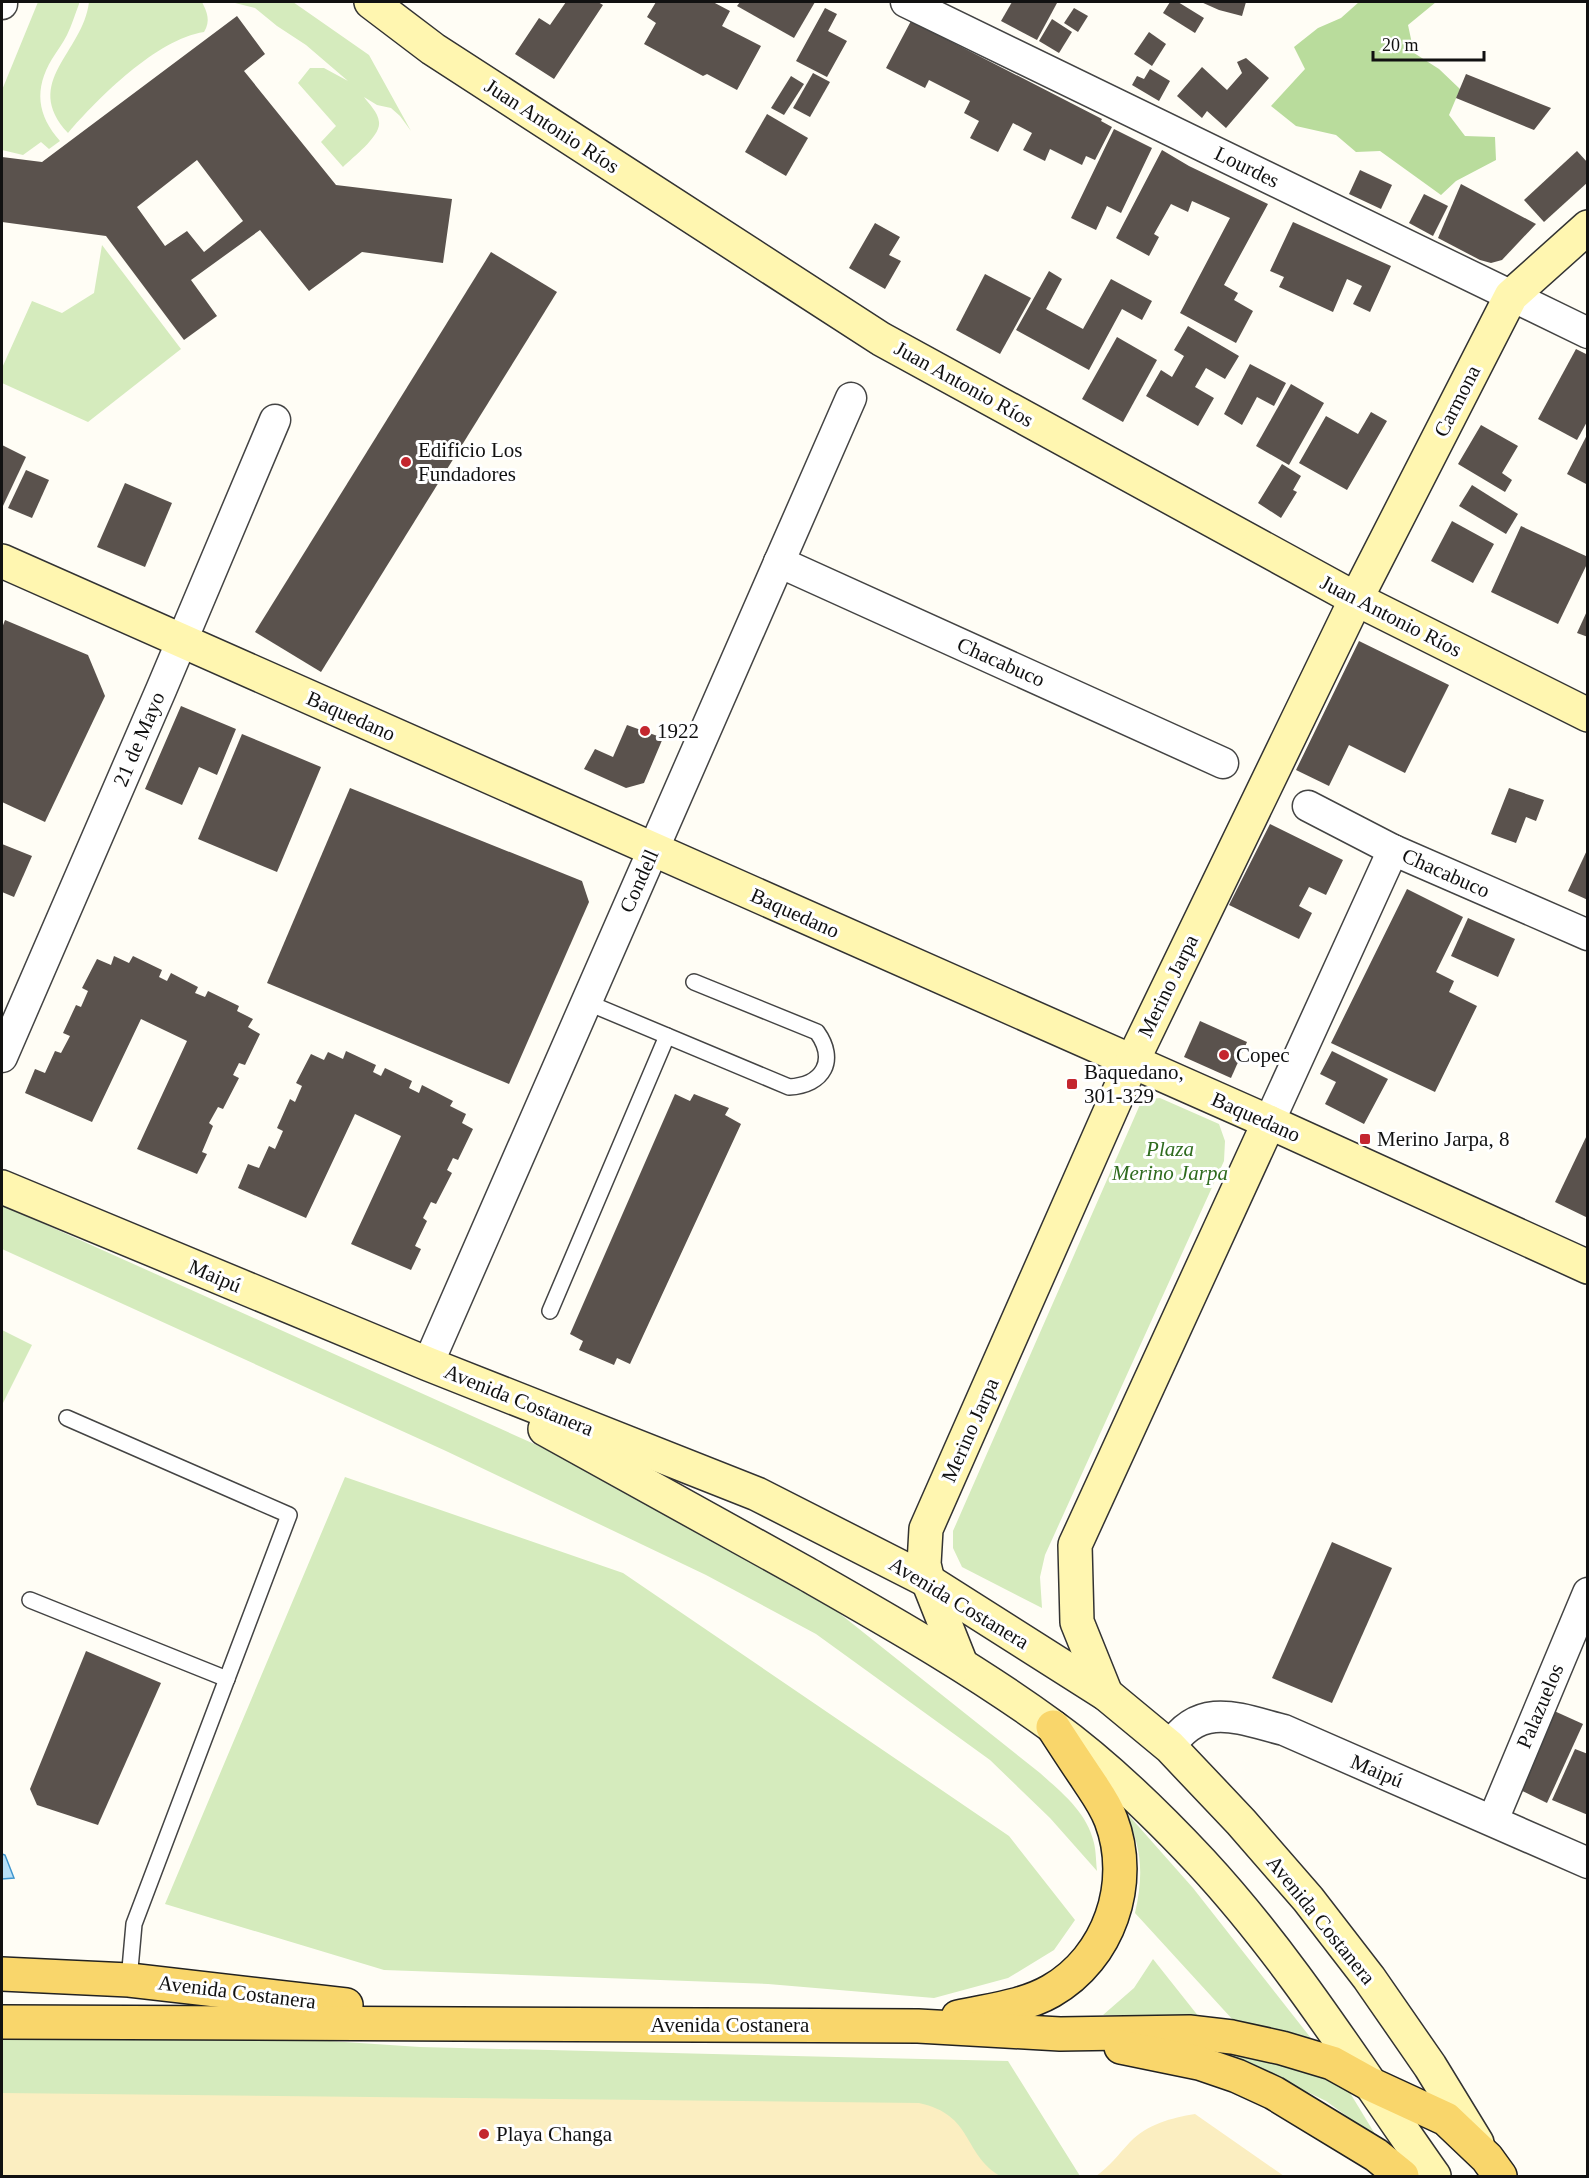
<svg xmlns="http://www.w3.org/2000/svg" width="1589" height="2178" viewBox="0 0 1589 2178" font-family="'Times New Roman',serif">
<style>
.green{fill:#d5ebbd}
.forest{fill:#b9dc9c}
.sand{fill:#fbeec1}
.water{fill:#b9e0f7;stroke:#3f96cf;stroke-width:1.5}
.building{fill:#5a524d;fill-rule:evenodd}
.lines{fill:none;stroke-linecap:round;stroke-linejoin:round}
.lane-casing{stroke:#444;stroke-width:18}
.street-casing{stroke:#444;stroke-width:33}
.secondary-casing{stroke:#333;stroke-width:36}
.primary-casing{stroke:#222;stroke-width:36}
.lane{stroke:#fff;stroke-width:15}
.street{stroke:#fff;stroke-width:30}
.secondary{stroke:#fff6b0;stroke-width:33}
.primary{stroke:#f9d66b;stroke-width:33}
.poi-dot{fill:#c4262e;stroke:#fff;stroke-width:2}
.labels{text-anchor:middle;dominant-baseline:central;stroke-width:6;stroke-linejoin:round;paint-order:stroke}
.street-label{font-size:21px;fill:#111;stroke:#fff}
.poi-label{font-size:21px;fill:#111;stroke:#fff;text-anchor:start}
.park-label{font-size:21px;font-style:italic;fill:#2f6b1f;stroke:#fff}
</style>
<rect width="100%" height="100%" fill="#fffdf5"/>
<g class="green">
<path d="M38,2H79V4C75,14 72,25 67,35C63,43 57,51 52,59C34,89 37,115 60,141L49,149L41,142L23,155L2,150V90Z"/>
<path d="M89,2H202C207,12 211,21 204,32C157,39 98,98 68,133C21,82 83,53 89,2Z"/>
<path d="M231,2H293L369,55L411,131L400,116L391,108L377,105L364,97C369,104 378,112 379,122C381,136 353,157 343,167L321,142L336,126L298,83L310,68H324L348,81L306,45L277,26L255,8Z"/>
<path d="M102,245L181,349L88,422L2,383V368L32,301L62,313L94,293Z"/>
<path d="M1160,1098L1219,1124L1225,1141L1224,1161L1045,1555L1040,1577L1042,1608L962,1567L953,1548V1531L1142,1100Z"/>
<path d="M2,1205L579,1464L720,1540L834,1609L1040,1773C1062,1793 1087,1812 1094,1843C1096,1851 1096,1862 1097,1871L1050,1818L990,1760L816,1634L706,1575L446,1451L2,1249Z"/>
<path d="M2,1330L32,1345L2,1405Z"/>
<path d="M345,1477L623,1573L1009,1836L1075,1920L1054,1950L1008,1978L934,1998L768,1984L384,1970L165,1904Z"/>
<path d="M1124,1810L1193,1888L1314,2042L1269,2028L1233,2020L1135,1913C1144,1873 1142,1847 1124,1810Z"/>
<path d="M1153,1959L1199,2017L1103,2015L1134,1988Z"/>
<path d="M2,2019L420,2047L1008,2061L1080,2176H2Z"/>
<path d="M1217,2048L1344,2083L1378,2139L1326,2101L1274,2076L1214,2055Z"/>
</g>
<path class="forest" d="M1359,2H1436L1408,25L1414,53L1439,69L1460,89L1449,115L1465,136L1495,137L1496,160L1456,181L1441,195L1380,151L1356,152L1336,135L1296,126L1271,106L1305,69L1294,47L1318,28L1341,18Z"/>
<g class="sand">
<path d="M2,2093L919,2103C974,2115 962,2153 1000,2176H2Z"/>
<path d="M1195,2114L1284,2176H1096C1109,2167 1119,2154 1130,2142C1148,2124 1171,2118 1195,2114Z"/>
</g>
<path class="water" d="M2,1854L5,1855L14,1878L2,1879Z"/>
<g class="building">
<path d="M566,2H598L603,5L554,79L515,54L539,18L550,25Z"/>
<path d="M656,2H713L730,11L722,26L761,46L737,90L707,74L703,76L644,44L656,23L647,17Z"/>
<path d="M740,2H815L794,38L737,6Z"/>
<path d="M1012,2H1053L1057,3L1037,40L1001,21Z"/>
<path d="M1170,2H1178L1204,18L1195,33L1163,13Z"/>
<path d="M1201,2H1246L1242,16L1219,10Z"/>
<path d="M825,8L837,14L828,31L847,41L827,77L796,61Z"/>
<path d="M1074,8L1088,16L1078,32L1064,23Z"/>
<path d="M237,16L265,54L244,71L336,185L452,199L443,263L362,252L309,291L260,230L191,280L217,316L184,340L106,236L2,222V157L42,162ZM197,160L243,221L204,252L187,231L165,246L137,207Z"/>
<path d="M1052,19L1072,32L1059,53L1039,41Z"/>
<path d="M911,21L1102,119L1101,121L1112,127L1095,160L1086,156L1082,165L1050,149L1045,161L1023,150L1032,133L1013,123L998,152L970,138L979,121L964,113L970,101L929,80L925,88L886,68Z"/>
<path d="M1149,32L1166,44L1152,66L1134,54Z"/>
<path d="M1246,58L1269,78L1226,128L1207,111L1202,118L1177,96L1202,67L1227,90L1242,73L1237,62Z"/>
<path d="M1150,69L1170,81L1159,101L1132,85L1137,76L1144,79Z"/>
<path d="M813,73L830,82L810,117L793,108Z"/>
<path d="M1466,74L1551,108L1534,130L1456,98Z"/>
<path d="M791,76L804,84L784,115L771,108Z"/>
<path d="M767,114L808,138L786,176L745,152Z"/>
<path d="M1114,129L1152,148L1121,213L1107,206L1096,230L1071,218Z"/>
<path d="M1162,150L1189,166L1268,204L1224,285L1238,293L1234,300L1253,311L1236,343L1180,313L1230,218L1192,201L1188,212L1171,204L1154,234L1159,237L1149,256L1116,238Z"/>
<path d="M1577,151L1588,163V182L1544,222L1524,200Z"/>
<path d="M1360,170L1392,185L1381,209L1349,194Z"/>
<path d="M1461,184L1536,224L1502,260L1491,263L1480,260L1438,238Z"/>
<path d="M1424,194L1448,206L1433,236L1409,223Z"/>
<path d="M1293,222L1391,266L1370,312L1353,304L1362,286L1347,279L1333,312L1279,287L1284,277L1270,271Z"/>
<path d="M875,223L900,237L889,255L901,261L885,289L849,268Z"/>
<path d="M491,252L557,292L321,672L255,632Z"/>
<path d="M1049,271L1062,279L1046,309L1083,329L1111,279L1152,301L1142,320L1122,309L1089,370L1016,330Z"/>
<path d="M985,274L1031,298L1000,354L956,330Z"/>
<path d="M1188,326L1239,356L1225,379L1206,368L1195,387L1214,398L1198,426L1146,396L1161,370L1172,377L1184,356L1174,350Z"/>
<path d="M1117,337L1157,360L1123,422L1082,399Z"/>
<path d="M1576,349L1588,355V420L1577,440L1538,419Z"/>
<path d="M1250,364L1286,383L1274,406L1257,397L1242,425L1224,414Z"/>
<path d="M1291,384L1324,403L1289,465L1256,446Z"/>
<path d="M1371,412L1387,421L1347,490L1299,463L1326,416L1358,434Z"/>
<path d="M1481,425L1518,446L1502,473L1512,480L1505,492L1458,464Z"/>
<path d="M1588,433V485L1567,474Z"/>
<path d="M2,445L26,457L2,508Z"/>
<path d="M1282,464L1301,476L1293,490L1297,492L1281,518L1258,503Z"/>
<path d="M26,470L49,480L32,518L8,508Z"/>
<path d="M125,483L172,503L145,567L97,547Z"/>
<path d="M1472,485L1518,514L1506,534L1459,506Z"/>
<path d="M1452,521L1494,544L1473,583L1431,561Z"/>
<path d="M1521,526L1588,557V562L1558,624L1491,592Z"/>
<path d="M1588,609V637L1577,633Z"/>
<path d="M5,620L88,655L105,696L45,822L2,802V628Z"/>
<path d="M1359,641L1449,685L1405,773L1349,745L1329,786L1296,770Z"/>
<path d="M181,706L236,729L217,775L199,767L182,805L145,789Z"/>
<path d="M627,725L663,738L644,783L626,788L584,769L595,749L613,757Z"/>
<path d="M242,734L321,767L277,872L198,839Z"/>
<path d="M350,788L582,881L589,902L509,1084L267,983Z"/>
<path d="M1509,788L1544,800L1536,821L1526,817L1516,843L1491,834Z"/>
<path d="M1270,824L1343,860L1326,895L1309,887L1299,906L1312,913L1299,939L1229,905Z"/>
<path d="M2,844L32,856L14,897L2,892Z"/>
<path d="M1588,848V900L1568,891Z"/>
<path d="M1407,889L1463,917L1436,972L1454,981L1449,992L1477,1006L1435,1092L1331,1043Z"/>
<path d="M1468,918L1515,939L1498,977L1451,956Z"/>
<path d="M114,956L129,963L133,956L162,970L159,977L167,981L171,973L198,987L195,993L205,997L208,991L239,1006L237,1011L253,1019L248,1027L260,1034L245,1065L239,1063L233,1075L239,1078L223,1109L218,1107L209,1123L213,1126L202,1152L207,1154L197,1174L137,1149L187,1041L141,1019L92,1122L25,1093L35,1069L45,1073L55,1051L61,1053L70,1036L63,1033L76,1005L81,1007L88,991L82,988L97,959L111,965Z"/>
<path d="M1200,1021L1247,1042L1231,1078L1184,1057Z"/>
<path d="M346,1051L376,1065L373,1072L381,1076L385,1068L412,1081L409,1088L419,1093L422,1085L453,1101L450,1106L466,1114L462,1123L473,1129L458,1160L453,1158L447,1170L452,1173L436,1204L431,1202L423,1218L427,1221L415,1246L421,1249L411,1270L351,1244L401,1136L355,1114L306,1218L238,1188L248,1164L259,1168L269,1146L275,1149L283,1131L277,1128L290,1099L295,1102L302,1086L296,1083L311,1054L324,1060L328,1052L343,1059Z"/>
<path d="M1332,1051L1388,1079L1364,1124L1325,1104L1336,1082L1320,1074Z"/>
<path d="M675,1094L690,1101L694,1094L729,1108L725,1115L741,1124L630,1364L617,1358L614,1365L579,1350L583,1341L570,1334Z"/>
<path d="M1588,1133V1218L1555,1202Z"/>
<path d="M1332,1542L1392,1568L1332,1703L1272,1678Z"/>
<path d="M86,1651L161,1683L98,1825L37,1805L30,1789Z"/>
<path d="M1552,1710L1583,1724L1547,1803L1516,1788Z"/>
<path d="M1575,1749L1588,1754V1815L1552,1800Z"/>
</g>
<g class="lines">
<g class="lane-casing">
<g id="lane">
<path d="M586,1002L789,1087C824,1085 837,1060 817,1032L694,982"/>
<path d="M550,1311L667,1036"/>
<path d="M67,1418L289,1515L134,1924L129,1980"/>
<path d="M30,1600L227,1679"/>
</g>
</g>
<g class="street-casing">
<g id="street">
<path d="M906,2L1588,333"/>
<path d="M2,4V2"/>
<path d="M779,562L1223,763"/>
<path d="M1308,806L1393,850L1588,935"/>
<path d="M2,1057L161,690L275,420"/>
<path d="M1269,1122L1393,850"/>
<path d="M428,1364L851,398"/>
<path d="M1170,1747C1200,1700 1240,1719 1284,1730L1588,1863"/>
<path d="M1493,1820L1588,1593"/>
</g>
</g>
<g class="secondary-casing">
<g id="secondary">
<path d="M371,2L433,49L881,339L1356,599L1588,715"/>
<path d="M2,561L1269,1122L1588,1267"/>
<path d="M2,1187L428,1364L757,1494L928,1581L1106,1694L1170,1747L1241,1822L1308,1899L1369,1978L1430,2066L1477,2143"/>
<path d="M545,1429C632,1477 719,1525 805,1573C889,1621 974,1669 1052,1726C1106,1765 1156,1814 1201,1862C1290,1958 1359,2070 1434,2176"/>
<path d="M961,1664L928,1581L924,1564L926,1529L1132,1062L1356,599L1511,296L1588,227"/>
<path d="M1106,1694L1077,1622L1075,1545L1269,1122"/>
</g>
</g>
<g class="primary-casing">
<g id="primary">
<path d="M2,1974L129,1980L346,2005"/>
<path d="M958,2017C989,2010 1023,2007 1051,1991C1109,1958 1135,1883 1111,1820C1105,1804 1095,1791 1086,1777C1075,1761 1064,1744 1053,1727"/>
<path d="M2,2022L918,2026L1060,2034L1189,2032L1232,2037L1282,2048L1332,2063L1368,2083L1446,2119L1487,2158L1500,2176"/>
<path d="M1121,2047L1199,2063L1237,2076L1274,2093L1376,2155L1402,2176"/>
</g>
</g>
<use href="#lane" class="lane"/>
<use href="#street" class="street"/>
<use href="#secondary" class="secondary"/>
<use href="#primary" class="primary"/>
</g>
<g class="poi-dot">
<circle cx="406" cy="462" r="6"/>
<circle cx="645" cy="731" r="6"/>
<circle cx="1224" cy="1055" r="6"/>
<rect x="1066" y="1078" width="12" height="12" rx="3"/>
<rect x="1359" y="1133" width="12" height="12" rx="3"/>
<circle cx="484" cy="2134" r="6"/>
</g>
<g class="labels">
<g class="street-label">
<text transform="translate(552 126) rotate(33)">Juan Antonio Ríos</text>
<text transform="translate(1247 167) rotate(26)">Lourdes</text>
<text transform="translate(964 384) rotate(29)">Juan Antonio Ríos</text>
<text transform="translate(1457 401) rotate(-63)">Carmona</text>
<text transform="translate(1391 616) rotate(27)">Juan Antonio Ríos</text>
<text transform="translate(1001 662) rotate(24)">Chacabuco</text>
<text transform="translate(351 716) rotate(24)">Baquedano</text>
<text transform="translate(139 739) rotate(-67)">21 de Mayo</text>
<text transform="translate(1446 873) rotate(24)">Chacabuco</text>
<text transform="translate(639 881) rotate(-66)">Condell</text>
<text transform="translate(795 913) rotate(24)">Baquedano</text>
<text transform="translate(1168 986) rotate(-64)">Merino Jarpa</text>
<text transform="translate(1256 1117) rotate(24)">Baquedano</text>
<text transform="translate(215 1276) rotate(23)">Maipú</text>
<text transform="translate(519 1400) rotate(22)">Avenida Costanera</text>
<text transform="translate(970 1430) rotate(-66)">Merino Jarpa</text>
<text transform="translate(959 1603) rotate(31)">Avenida Costanera</text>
<text transform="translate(1540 1706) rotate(-67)">Palazuelos</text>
<text transform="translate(1377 1771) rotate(23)">Maipú</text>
<text transform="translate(1321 1920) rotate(51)">Avenida Costanera</text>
<text transform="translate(237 1992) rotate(7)">Avenida Costanera</text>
<text x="730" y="2025">Avenida Costanera</text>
</g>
<g class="poi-label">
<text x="418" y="450">Edificio Los<tspan x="418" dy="24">Fundadores</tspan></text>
<text x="657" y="731">1922</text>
<text x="1236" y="1055">Copec</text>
<text x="1084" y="1072">Baquedano,<tspan x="1084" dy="24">301-329</tspan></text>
<text x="1377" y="1139">Merino Jarpa, 8</text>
<text x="496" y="2134">Playa Changa</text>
</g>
<g class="park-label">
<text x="1170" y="1149">Plaza<tspan x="1170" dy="24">Merino Jarpa</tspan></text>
</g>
</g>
<rect width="1589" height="2178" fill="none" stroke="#111111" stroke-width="6"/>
<path d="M1373 51v9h111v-9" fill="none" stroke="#111111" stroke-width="3"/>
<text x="1382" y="51" font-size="18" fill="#111111" stroke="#ffffff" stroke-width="4.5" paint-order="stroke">20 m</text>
</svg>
